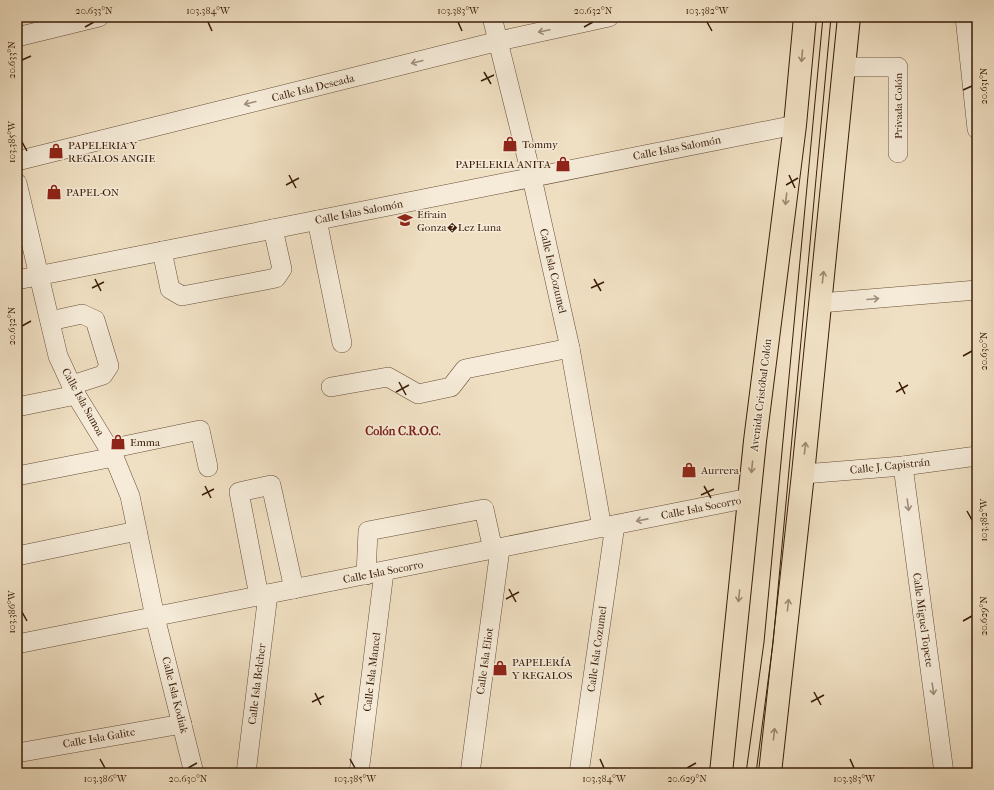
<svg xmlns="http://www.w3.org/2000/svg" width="994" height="790" viewBox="0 0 994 790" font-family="'IM FELL French Canon',serif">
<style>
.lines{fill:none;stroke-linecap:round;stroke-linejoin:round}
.minor-casing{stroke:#684d37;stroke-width:20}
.major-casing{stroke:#3a1c08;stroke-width:24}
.minor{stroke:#f5ebd8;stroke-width:19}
.major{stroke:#f0e0c3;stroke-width:22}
.tram{stroke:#3a1c08;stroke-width:1}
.oneway{stroke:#a18e7a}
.oneway2{stroke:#9e886f}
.ticks{fill:none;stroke:#3a1c08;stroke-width:1.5}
.labels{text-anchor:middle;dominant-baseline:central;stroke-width:3;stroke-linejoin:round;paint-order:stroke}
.street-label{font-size:11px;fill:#3a1c08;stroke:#f5ebd8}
.poi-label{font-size:11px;fill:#3a1c08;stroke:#f5ebd8;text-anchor:start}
.neighbourhood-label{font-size:12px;font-weight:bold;fill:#7a1f14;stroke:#f5ebd8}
.neatline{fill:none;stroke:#3a1c08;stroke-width:1.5}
.ticks-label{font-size:10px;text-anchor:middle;fill:#3a1c08}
</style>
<rect width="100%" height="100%" fill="#f0e0c3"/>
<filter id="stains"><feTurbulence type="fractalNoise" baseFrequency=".005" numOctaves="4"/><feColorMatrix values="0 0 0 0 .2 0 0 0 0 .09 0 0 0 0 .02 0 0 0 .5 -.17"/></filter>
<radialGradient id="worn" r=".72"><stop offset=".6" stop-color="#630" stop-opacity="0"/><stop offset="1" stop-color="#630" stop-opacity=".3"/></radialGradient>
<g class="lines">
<g class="minor-casing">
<g id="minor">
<path d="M492,17L532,178L570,348L602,528"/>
<path d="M965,17L977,129"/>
<path d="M17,37L99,17"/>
<path d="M843,67H898V153"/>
<path d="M17,161L499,41L609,17"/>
<path d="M17,183L58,356L76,395L114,457L130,496L155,617L194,773"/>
<path d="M317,220L342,343"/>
<path d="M162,251L170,289L182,296L276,278L282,269L273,229"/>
<path d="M17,280L795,125"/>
<path d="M820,303L977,290"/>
<path d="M50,321L82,314L95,320L109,366L103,375L72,385"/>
<path d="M331,387L388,377L418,394L451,387L465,369L570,348"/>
<path d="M17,407L76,395"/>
<path d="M109,449L200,430L208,467"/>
<path d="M903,466L944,773"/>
<path d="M803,474L903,466L977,456"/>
<path d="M17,476L114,457"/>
<path d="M17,556L137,531"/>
<path d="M366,575L368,531L484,509L493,550"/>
<path d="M259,596L239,492L271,485L294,589"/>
<path d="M17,644L749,498"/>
<path d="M17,753L182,724"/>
<path d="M246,773L268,594"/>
<path d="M359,773L384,572"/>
<path d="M470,773L500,549"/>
<path d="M579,773L615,525"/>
</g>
</g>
<g class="major-casing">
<g id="major">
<path d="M721,773L755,441L795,125L805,17"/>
<path d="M770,773L803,474L849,17"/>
</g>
</g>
<use href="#minor" class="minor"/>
<use href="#major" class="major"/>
<g class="tram">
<path d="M746,773L764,642L823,17"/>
<path d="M756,773L773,643L831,17"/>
</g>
</g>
<defs><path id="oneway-shaft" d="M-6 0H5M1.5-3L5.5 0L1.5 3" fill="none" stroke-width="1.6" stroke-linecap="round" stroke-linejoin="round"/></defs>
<g class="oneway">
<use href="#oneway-shaft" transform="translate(544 31) rotate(168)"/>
<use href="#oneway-shaft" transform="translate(417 62) rotate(166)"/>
<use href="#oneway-shaft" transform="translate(250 103) rotate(166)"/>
<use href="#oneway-shaft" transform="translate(873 299) rotate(-5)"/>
<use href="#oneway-shaft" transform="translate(908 505) rotate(82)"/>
<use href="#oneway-shaft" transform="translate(642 520) rotate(169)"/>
<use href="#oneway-shaft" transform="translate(933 689) rotate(82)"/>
</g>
<g class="oneway2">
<use href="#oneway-shaft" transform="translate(802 56) rotate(95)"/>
<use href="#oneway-shaft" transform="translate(786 199) rotate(97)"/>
<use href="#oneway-shaft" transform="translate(823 277) rotate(-84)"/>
<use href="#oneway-shaft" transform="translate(805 448) rotate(-84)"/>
<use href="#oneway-shaft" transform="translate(752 467) rotate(96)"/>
<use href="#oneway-shaft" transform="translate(739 596) rotate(96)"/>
<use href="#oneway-shaft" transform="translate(788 605) rotate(-84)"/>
<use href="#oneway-shaft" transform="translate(774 734) rotate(-84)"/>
</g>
<path class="ticks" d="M208,22L212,31M458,22L462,31M707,22L712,31M85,27L94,22M584,27L593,22M22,60L31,56M484,72L491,84M481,81L494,75M963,90L972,86M22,142L27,151M289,175L296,188M789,175L795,188M286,185L299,178M786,185L798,178M95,279L101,291M594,279L601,291M92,288L104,282M591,288L604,282M22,326L31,321M963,356L972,351M399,382L406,395M899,382L905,394M396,392L409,385M896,392L908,385M205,486L211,498M704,486L711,498M202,495L214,489M701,495L714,489M967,511L972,520M509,589L516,602M506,599L519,592M22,612L27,621M963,621L972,616M814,692L821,705M315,693L321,705M312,702L324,696M811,702L824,695M100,759L105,768M350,759L355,768M600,759L604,768M850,759L854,768M188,768L197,763M687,768L696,763"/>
<defs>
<g id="shop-bare" transform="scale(1.2)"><path d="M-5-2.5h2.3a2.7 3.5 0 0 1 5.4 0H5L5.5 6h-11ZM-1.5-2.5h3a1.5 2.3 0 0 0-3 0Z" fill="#8f2418" stroke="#f5ebd8" stroke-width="2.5" paint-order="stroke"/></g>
<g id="school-bare" transform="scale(1.2)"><path d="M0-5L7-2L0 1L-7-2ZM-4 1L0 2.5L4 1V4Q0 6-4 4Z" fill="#8f2418" stroke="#f5ebd8" stroke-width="2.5" paint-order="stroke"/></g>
</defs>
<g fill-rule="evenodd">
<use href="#shop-bare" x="510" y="144"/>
<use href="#shop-bare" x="56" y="151"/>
<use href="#shop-bare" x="563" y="164"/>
<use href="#shop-bare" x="54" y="192"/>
<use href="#school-bare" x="405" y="220"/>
<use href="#shop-bare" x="118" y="442"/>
<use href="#shop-bare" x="689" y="470"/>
<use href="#shop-bare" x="500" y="668"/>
</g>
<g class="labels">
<g class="street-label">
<text transform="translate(313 88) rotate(-14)">Calle Isla Deseada</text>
<text transform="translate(898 106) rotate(-90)">Privada Colón</text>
<text transform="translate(677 148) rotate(-11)">Calle Islas Salomón</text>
<text transform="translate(359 212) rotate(-11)">Calle Islas Salomón</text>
<text transform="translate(553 271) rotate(77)">Calle Isla Cozumel</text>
<text transform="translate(761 395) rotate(-83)">Avenida Cristóbal Colón</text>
<text transform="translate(83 402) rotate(61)">Calle Isla Samoa</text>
<text transform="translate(890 466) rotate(-6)">Calle J. Capistrán</text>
<text transform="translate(701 508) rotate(-11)">Calle Isla Socorro</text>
<text transform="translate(383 572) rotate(-11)">Calle Isla Socorro</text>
<text transform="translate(923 620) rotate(82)">Calle Miguel Topete</text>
<text transform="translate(597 649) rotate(-82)">Calle Isla Cozumel</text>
<text transform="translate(485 661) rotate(-82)">Calle Isla Eliot</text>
<text transform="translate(372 672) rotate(-83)">Calle Isla Mancel</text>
<text transform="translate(257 684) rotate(-83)">Calle Isla Belcher</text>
<text transform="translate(175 695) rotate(76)">Calle Isla Kodiak</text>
<text transform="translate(99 738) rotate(-10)">Calle Isla Galite</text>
</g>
<g class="poi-label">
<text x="522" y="144">Tommy</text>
<text x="68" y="145">PAPELERIA Y<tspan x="68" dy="13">REGALOS ANGIE</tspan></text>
<text x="551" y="164" text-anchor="end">PAPELERIA ANITA</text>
<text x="66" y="192">PAPEL-ON</text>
<text x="417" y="214">Efrain<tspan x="417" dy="13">Gonza�Lez Luna</tspan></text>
<text x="130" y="442">Emma</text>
<text x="701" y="470">Aurrera</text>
<text x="512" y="662">PAPELERÍA<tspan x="512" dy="13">Y REGALOS</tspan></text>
</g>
<g class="neighbourhood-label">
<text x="403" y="431">Colón C.R.O.C.</text>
</g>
</g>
<rect width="994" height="790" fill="none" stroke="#f0e0c3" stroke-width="44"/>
<rect x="22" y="22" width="950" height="746" class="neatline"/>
<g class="ticks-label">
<text x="94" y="14">20.633°N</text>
<text x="208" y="14">103.384°W</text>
<text x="458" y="14">103.383°W</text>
<text x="593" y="14">20.632°N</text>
<text x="707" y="14">103.382°W</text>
<text transform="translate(11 60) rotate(-90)" y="4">20.633°N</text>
<text transform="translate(983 86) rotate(-90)" y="4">20.631°N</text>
<text transform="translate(11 142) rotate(-90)" y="4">103.385°W</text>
<text transform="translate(11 326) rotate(-90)" y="4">20.632°N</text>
<text transform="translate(983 351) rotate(-90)" y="4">20.630°N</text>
<text transform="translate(983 520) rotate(-90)" y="4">103.382°W</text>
<text transform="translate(11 612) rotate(-90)" y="4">103.386°W</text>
<text transform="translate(983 616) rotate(-90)" y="4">20.629°N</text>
<text x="105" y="782">103.386°W</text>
<text x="188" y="782">20.630°N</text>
<text x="355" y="782">103.385°W</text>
<text x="604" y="782">103.384°W</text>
<text x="687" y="782">20.629°N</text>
<text x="854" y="782">103.383°W</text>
</g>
<rect width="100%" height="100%" filter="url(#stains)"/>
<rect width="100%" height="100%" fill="url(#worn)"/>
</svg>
